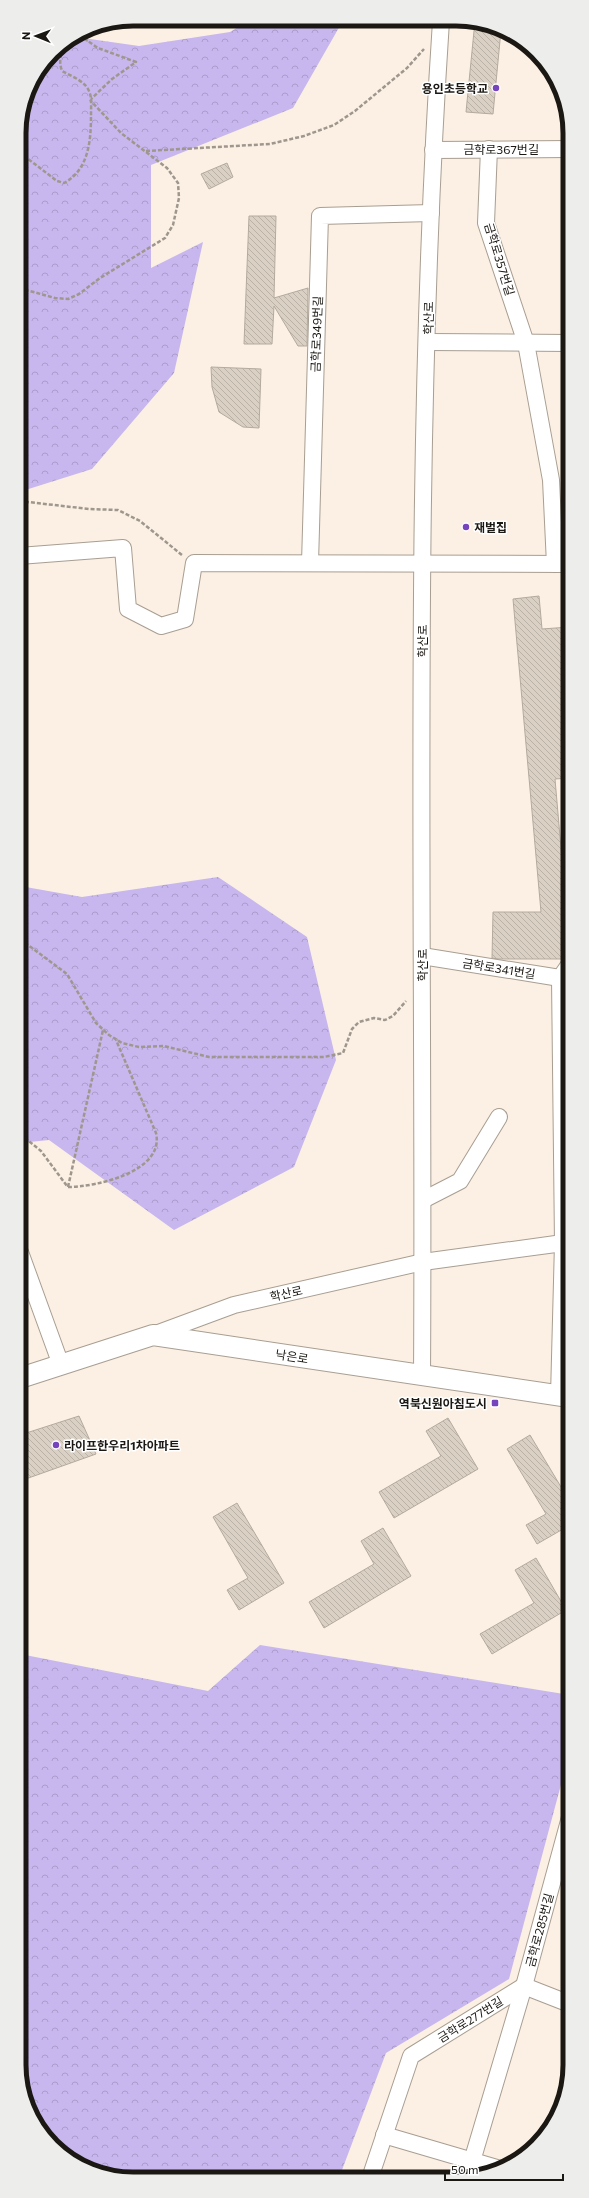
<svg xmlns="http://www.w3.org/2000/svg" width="589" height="2198" viewBox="0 0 589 2198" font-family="Commissioner,'Noto Sans KR',sans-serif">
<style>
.forest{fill:url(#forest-crowns)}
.building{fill:url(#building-back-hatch);stroke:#b4aa9e}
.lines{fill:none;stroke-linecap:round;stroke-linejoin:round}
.minor-casing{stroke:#a89e92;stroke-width:18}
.major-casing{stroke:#a89e92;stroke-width:22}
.path{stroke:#9f978d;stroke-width:2.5;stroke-dasharray:4 2;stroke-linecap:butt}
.minor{stroke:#fff;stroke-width:16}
.major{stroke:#fff;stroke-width:20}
.poi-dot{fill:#7644bc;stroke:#fff;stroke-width:1.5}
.labels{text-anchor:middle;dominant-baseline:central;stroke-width:3;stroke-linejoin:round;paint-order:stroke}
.poi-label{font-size:12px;font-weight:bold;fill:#1b1813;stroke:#fff;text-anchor:end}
.street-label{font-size:12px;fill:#1b1813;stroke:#fff}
.rim{fill:none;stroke:#1b1813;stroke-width:5}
</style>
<defs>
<pattern id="forest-crowns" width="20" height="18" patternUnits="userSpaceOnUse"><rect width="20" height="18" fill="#c8b6ee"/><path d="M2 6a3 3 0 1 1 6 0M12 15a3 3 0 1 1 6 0" fill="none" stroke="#ab9ccb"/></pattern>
<pattern id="building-back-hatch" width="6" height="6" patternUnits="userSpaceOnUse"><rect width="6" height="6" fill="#dad0c3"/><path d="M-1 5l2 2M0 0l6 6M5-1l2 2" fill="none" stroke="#bab2a7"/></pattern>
</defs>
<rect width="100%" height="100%" fill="#fbf0e3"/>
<g class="forest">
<path d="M250,20H341V24L293,108L151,165V268L203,242L174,373L92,469L19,492V126L28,89L53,52L76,37L139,46L230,32Z"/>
<path d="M218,877L307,937L336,1060L294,1167L174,1230L49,1140L20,1143V886L82,897Z"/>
<path d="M260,1645L570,1695V1751L509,1979L386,2053L339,2178L111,2177L76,2164L48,2140L20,2080V1654L208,1691Z"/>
</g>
<g class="building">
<path d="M475,21L501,30L493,114L466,112Z"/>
<path d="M227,163L233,177L209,189L201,174Z"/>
<path d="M249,216H276L274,298L308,288L307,346H298L274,306L272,344H244Z"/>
<path d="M211,367L261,369L259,428L243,427L219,412L212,387Z"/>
<path d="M539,596L542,629L569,627V778L555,779L566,906V956L562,959H499L492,958L493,912H541L513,599Z"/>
<path d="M79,1416L96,1454L20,1481V1435Z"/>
<path d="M448,1418L478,1469L394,1518L379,1492L441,1456L426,1431Z"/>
<path d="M530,1435L570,1502V1525L537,1544L526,1525L546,1514L507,1449Z"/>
<path d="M237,1503L284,1583L239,1610L227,1590L248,1578L213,1517Z"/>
<path d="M383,1528L411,1576L324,1628L309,1602L374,1564L361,1541Z"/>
<path d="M536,1558L566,1610L492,1654L480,1634L534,1603L515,1570Z"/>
</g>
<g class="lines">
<g class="minor-casing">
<g id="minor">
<path d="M489,149L486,223L526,343L551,480L555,564"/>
<path d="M433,150L569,149"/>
<path d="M428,342L569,343"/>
<path d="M19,556L123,548L128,609L161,626L185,619L194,563L569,564"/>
<path d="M310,563L320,216L431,213"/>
<path d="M422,956L560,978L569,965"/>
<path d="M423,1200L460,1181L499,1117"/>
<path d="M20,1252L61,1365"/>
<path d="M153,1335L234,1305L423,1262L563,1243"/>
<path d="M422,1376C425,924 411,472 441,21"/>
<path d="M559,1396L563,1243L560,978"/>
<path d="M524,1986L570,2004"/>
<path d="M384,2135L500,2169"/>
<path d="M370,2178L411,2056L524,1986"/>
<path d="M467,2178L524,1986L570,1817"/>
</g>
</g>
<g class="major-casing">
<path id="major" d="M20,1378L153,1335L569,1397"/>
</g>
<g class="path">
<path d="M79,35L98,48L136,62L112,79L91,99"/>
<path d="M146,151L270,144L304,136L334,125L355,111L407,68L424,49"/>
<path d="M19,152L57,181L64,183C90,169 91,138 91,113C91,106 92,97 89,91C85,81 71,76 62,71C58,60 61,52 68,42"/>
<path d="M19,288L55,298L68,299L79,294L100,278L165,238L173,225L179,198L178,183L167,168L121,133L90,100"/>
<path d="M19,501L89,509L118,510L140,521L182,555"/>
<path d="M20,939L67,974L96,1023L109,1035L122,1043L139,1047L164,1046L209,1057H324L343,1053L352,1029L359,1022L374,1018L385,1020L393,1016L406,1001"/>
<path d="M20,1134L41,1151L67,1186"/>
<path d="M68,1187C95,1187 165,1172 156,1133L116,1040"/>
<path d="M68,1187L103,1030"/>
</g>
<use href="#minor" class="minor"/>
<use href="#major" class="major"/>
</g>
<g class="poi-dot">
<circle cx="496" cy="88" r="4"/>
<circle cx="466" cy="527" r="4"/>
<rect x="491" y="1399" width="8" height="8" rx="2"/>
<circle cx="56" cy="1445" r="4"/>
</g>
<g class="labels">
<g class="poi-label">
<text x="488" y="88">용인초등학교</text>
<text x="474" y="527" text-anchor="start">재벌집</text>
<text x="487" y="1403">역북신원아침도시</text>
<text x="64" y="1445" text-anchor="start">라이프한우리1차아파트</text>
</g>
<g class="street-label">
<text x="501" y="149">금학로367번길</text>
<text transform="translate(500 259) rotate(73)">금학로357번길</text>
<text transform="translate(428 318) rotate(-89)">학산로</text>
<text transform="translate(316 334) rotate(-88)">금학로349번길</text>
<text transform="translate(422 641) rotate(-90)">학산로</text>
<text transform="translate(422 965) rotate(-90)">학산로</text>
<text transform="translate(499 968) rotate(9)">금학로341번길</text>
<text transform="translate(286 1293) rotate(-13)">학산로</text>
<text transform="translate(292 1356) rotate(9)">낙은로</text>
<text transform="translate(539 1930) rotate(-75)">금학로285번길</text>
<text transform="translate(470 2019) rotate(-32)">금학로277번길</text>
</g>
</g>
<path d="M0 0H589V2198H0ZM133 26H456A107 107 0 0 1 563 133V2065A107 107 0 0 1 456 2172H133A107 107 0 0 1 26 2065V133A107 107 0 0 1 133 26Z" fill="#ededec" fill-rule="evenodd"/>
<path class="rim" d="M133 26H456A107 107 0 0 1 563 133V2065A107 107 0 0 1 456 2172H133A107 107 0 0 1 26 2065V133A107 107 0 0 1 133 26Z"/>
<g transform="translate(36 36) rotate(271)" stroke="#ffffff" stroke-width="3" paint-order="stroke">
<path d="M0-3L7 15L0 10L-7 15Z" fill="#1b1813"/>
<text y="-6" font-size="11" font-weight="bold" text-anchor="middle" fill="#1b1813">N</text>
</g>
<path d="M445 2174v6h118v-6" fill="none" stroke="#1b1813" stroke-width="2"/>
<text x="451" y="2174" font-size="12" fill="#1b1813" stroke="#ffffff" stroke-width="3" paint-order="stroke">50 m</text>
</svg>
